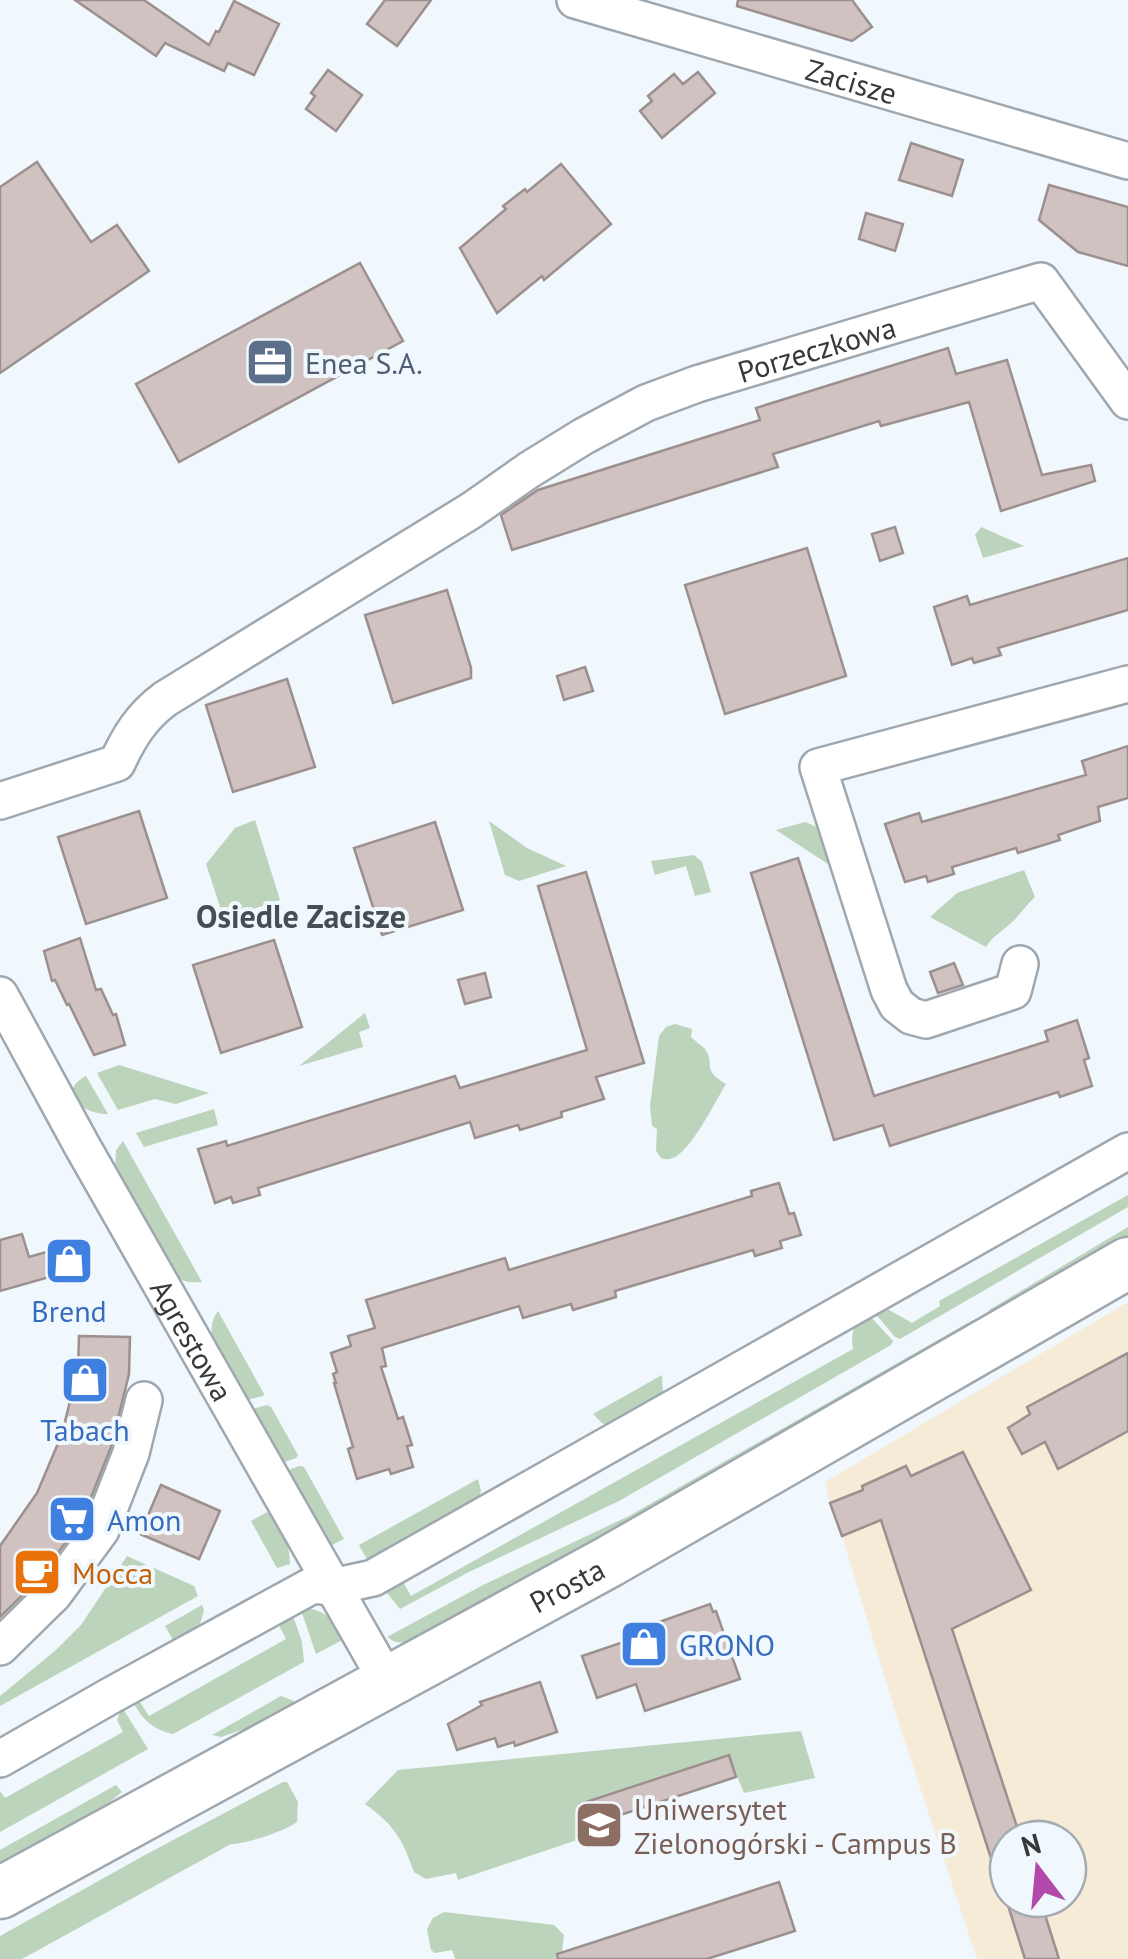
<svg xmlns="http://www.w3.org/2000/svg" width="1128" height="1959" viewBox="0 0 1128 1959" font-family="'PT Sans',sans-serif">
<style>
.commercial{fill:#f5ebd6;fill-rule:evenodd}
.green{fill:#bbd4bb}
.building{fill:#cfc2c0;stroke:#9c908e;stroke-width:2.5}
.lines{fill:none;stroke-linecap:round;stroke-linejoin:round}
.street-casing{stroke:#9fa7af;stroke-width:40}
.secondary-casing{stroke:#9fa7af;stroke-width:55}
.street{stroke:#fff;stroke-width:35}
.secondary{stroke:#fff;stroke-width:50}
.labels{text-anchor:middle;dominant-baseline:central;stroke-width:8;stroke-linejoin:round;paint-order:stroke}
.street-label{font-size:30px;fill:#35393c;stroke:#f0f7fd}
.service-label{font-size:30px;fill:#4e5e75;stroke:#f0f7fd;text-anchor:start}
.shop-label{font-size:30px;fill:#366cbe;stroke:#f0f7fd}
.food-label{font-size:30px;fill:#c56008;stroke:#f0f7fd;text-anchor:start}
.education-label{font-size:30px;fill:#785e54;stroke:#f0f7fd;text-anchor:start}
.neighbourhood-label{font-size:32px;font-weight:bold;fill:#464e54;stroke:#f0f7fd}
</style>
<rect width="100%" height="100%" fill="#f0f7fd"/>
<path class="commercial" d="M1128,1302V1959H977L898,1721L842,1536L830,1503L825,1482ZM1008,1839H1068V1899H1008Z"/>
<g class="green">
<path d="M981,527L1024,546L983,558L975,535Z"/>
<path d="M255,820L280,900L224,919L206,864L235,828Z"/>
<path d="M489,821L527,848L566,866L519,881L505,875Z"/>
<path d="M805,822L817,827L831,866L776,830Z"/>
<path d="M694,855L702,862L711,892L695,896L686,866L655,875L651,861Z"/>
<path d="M1024,870L1035,897C1026,905 1020,915 1011,923C1002,932 993,935 986,947L930,917L957,893Z"/>
<path d="M365,1013L370,1028L359,1032L363,1047L299,1066Z"/>
<path d="M675,1024L692,1029L691,1037C694,1040 702,1046 705,1049C716,1064 700,1069 726,1084C716,1100 688,1158 669,1159C661,1160 660,1157 656,1151L657,1129L652,1126L650,1106L659,1036L666,1027Z"/>
<path d="M119,1065L209,1093L176,1104L155,1099L118,1110L97,1073Z"/>
<path d="M86,1076L108,1114C85,1115 54,1093 86,1076Z"/>
<path d="M214,1109L218,1125L144,1147L136,1133Z"/>
<path d="M123,1141L202,1282C191,1283 182,1282 174,1275L115,1170L116,1150Z"/>
<path d="M1128,1195V1207L900,1339L895,1337L874,1312L889,1310L912,1323L940,1306L939,1301Z"/>
<path d="M1128,1227V1243L991,1315L989,1310Z"/>
<path d="M218,1311L264,1394L263,1396L244,1401C230,1376 198,1338 218,1311Z"/>
<path d="M869,1315L893,1341L891,1345L619,1501L469,1572L400,1609L383,1588L401,1578L411,1596L853,1349C850,1331 854,1324 869,1315Z"/>
<path d="M973,1320L978,1329L412,1643L395,1642L387,1637L483,1585L629,1516Z"/>
<path d="M662,1375L663,1394L610,1426L602,1423L593,1414Z"/>
<path d="M267,1405L271,1407L298,1455L296,1458L279,1464L249,1410Z"/>
<path d="M299,1466L304,1467L344,1539L326,1548L284,1472Z"/>
<path d="M478,1479L481,1491L478,1499L369,1563L359,1545Z"/>
<path d="M267,1512C284,1525 289,1543 290,1564L277,1568L251,1521Z"/>
<path d="M127,1556L194,1586L198,1596L0,1706V1696L56,1650L81,1625Z"/>
<path d="M202,1605L204,1610L199,1628L178,1642L173,1640L165,1626Z"/>
<path d="M309,1608C330,1614 334,1621 344,1639L316,1654L301,1610Z"/>
<path d="M292,1613L302,1642L304,1662L173,1734C152,1729 143,1720 133,1702H140L149,1716L286,1639L280,1627L282,1620Z"/>
<path d="M281,1696L294,1701L300,1710L221,1737L212,1735Z"/>
<path d="M122,1707L148,1749L0,1832V1791L5,1798L123,1732L117,1720Z"/>
<path d="M801,1731L815,1778L744,1793L728,1755L580,1804L589,1836L458,1880L456,1873L426,1879L414,1872C402,1838 394,1825 365,1804L398,1770Z"/>
<path d="M283,1782H287L298,1802L297,1822C285,1831 246,1844 231,1844L22,1959H0V1936L145,1855Z"/>
<path d="M116,1785L122,1792L66,1837L0,1873V1850Z"/>
<path d="M444,1912L554,1925L564,1935L561,1959H455L452,1950L435,1953L431,1950L427,1929L433,1918Z"/>
</g>
<g class="building">
<path d="M75,0H144L209,45L216,31L219,32L234,1L279,24L254,75L228,63L224,71L165,43L156,56Z"/>
<path d="M385,0H431L397,46L367,24Z"/>
<path d="M738,0H852L872,27L852,41L737,6Z"/>
<path d="M328,70L362,95L336,131L306,109L315,96L311,93Z"/>
<path d="M698,72L715,93L662,138L640,111L652,101L648,96L674,74L683,84Z"/>
<path d="M911,143L963,160L952,196L899,180Z"/>
<path d="M37,162L91,242L117,225L149,271L0,373V187Z"/>
<path d="M561,164L611,224L544,280L542,276L497,313L460,248L506,209L503,206L525,189L527,192Z"/>
<path d="M1049,185L1128,207V266L1078,252L1039,220Z"/>
<path d="M866,213L903,224L895,251L859,239Z"/>
<path d="M360,263L403,341L179,462L136,384Z"/>
<path d="M948,348L956,374L1007,360L1042,475L1091,465L1095,481L1001,511L969,402L881,426L879,421L773,454L778,467L512,550L501,515L538,490L760,420L756,408Z"/>
<path d="M895,527L903,553L880,561L872,534Z"/>
<path d="M807,548L846,676L725,714L685,585Z"/>
<path d="M1128,558V610L998,648L1001,655L974,663L972,658L952,665L934,607L967,596L970,605Z"/>
<path d="M447,590L471,668V678L393,703L365,615Z"/>
<path d="M585,667L593,691L564,700L557,676Z"/>
<path d="M287,679L315,767L233,792L206,705Z"/>
<path d="M1128,746V798L1098,807L1100,821L1058,835L1060,840L1018,853L1016,848L952,867L954,874L928,882L926,876L905,882L885,824L919,813L922,822L1086,775L1082,761Z"/>
<path d="M139,811L167,898L86,924L58,837Z"/>
<path d="M435,822L463,910L382,935L354,848Z"/>
<path d="M798,858L874,1096L1048,1041L1045,1031L1077,1020L1089,1058L1084,1060L1092,1086L1060,1097L1058,1092L890,1146L883,1125L834,1140L751,873Z"/>
<path d="M586,872L644,1063L596,1077L604,1099L561,1112L562,1117L520,1130L518,1125L475,1138L470,1122L258,1188L260,1195L233,1203L231,1197L215,1203L198,1149L226,1141L227,1146L455,1076L460,1088L587,1050L538,886Z"/>
<path d="M80,938L96,990L101,989L113,1015L116,1014L125,1045L94,1055L69,1004L67,1005L55,980L52,981L44,951Z"/>
<path d="M274,940L302,1027L221,1053L193,965Z"/>
<path d="M954,963L963,985L938,993L930,972Z"/>
<path d="M485,973L491,997L465,1004L458,980Z"/>
<path d="M779,1183L789,1214L794,1213L801,1235L780,1241L782,1248L755,1256L753,1250L615,1291L616,1297L573,1310L571,1304L523,1318L519,1306L382,1348L386,1366L381,1367L398,1419L403,1417L412,1445L407,1446L413,1467L391,1474L389,1469L357,1479L348,1449L353,1447L334,1383H336L333,1374L337,1372L331,1353L351,1346L348,1336L375,1328L366,1300L505,1258L509,1270L752,1196L751,1191Z"/>
<path d="M22,1234L29,1257L74,1244L81,1268L0,1291V1240Z"/>
<path d="M79,1336L130,1337L129,1374L111,1447L82,1520L38,1580L0,1617V1546L37,1493L62,1434L78,1368Z"/>
<path d="M1128,1353V1431L1058,1469L1045,1442L1022,1454L1008,1428L1030,1414L1027,1407Z"/>
<path d="M963,1452L1031,1590L952,1629L1021,1839H1008V1894L1003,1895L881,1520L842,1536L830,1503L863,1490L862,1486L906,1466L911,1476Z"/>
<path d="M161,1485L220,1511L199,1559L140,1534Z"/>
<path d="M710,1604L713,1612L716,1611L740,1679L645,1711L636,1684L597,1698L582,1656L662,1629L659,1622Z"/>
<path d="M540,1682L557,1732L515,1746L514,1742L498,1747L495,1738L457,1750L448,1724L482,1705L480,1702Z"/>
<path d="M729,1755L736,1777L587,1826L580,1804Z"/>
<path d="M779,1882L795,1931L707,1959H558L557,1954Z"/>
<path d="M1006,1899H1040L1059,1959H1025Z"/>
</g>
<g class="lines">
<g class="street-casing">
<g id="street">
<path id="s1" d="M575,0L1128,161"/>
<path id="s2" d="M0,801L117,763C129,737 141,717 165,699L472,510L529,470L584,436L646,403L697,384L1041,281L1128,401"/>
<path d="M1020,964L1013,991L926,1020L911,1016L897,1005L889,990L818,767L1128,684"/>
<path id="s3" d="M0,995L81,1144L387,1681"/>
<path d="M0,1647L54,1594L101,1530L131,1453L144,1400"/>
<path d="M0,1759L110,1696L313,1585L332,1587L373,1578L1128,1151"/>
</g>
</g>
<g class="secondary-casing">
<g id="secondary">
<path id="s4" d="M0,1893L610,1561L1128,1263"/>
</g>
</g>
<use href="#street" class="street"/>
<use href="#secondary" class="secondary"/>
</g>
<defs>
<g id="office-square" transform="scale(2.5)"><rect x="-9" y="-9" width="18" height="18" rx="4" fill="#5c6f8a" stroke="#f0f7fd"/><path d="M-6-3h4V-5.5h4V-3h4V5H-6ZM-1-4.5V-3h2v-1.5ZM-6 0V1H6V0Z" fill="#fff"/></g>
<g id="shop-square" transform="scale(2.5)"><rect x="-9" y="-9" width="18" height="18" rx="4" fill="#3f7fe0" stroke="#f0f7fd"/><path d="M-5-2.5h2.3a2.7 3.5 0 0 1 5.4 0H5L5.5 6h-11ZM-1.5-2.5h3a1.5 2.3 0 0 0-3 0Z" fill="#fff"/></g>
<g id="supermarket-square" transform="scale(2.5)"><rect x="-9" y="-9" width="18" height="18" rx="4" fill="#3f7fe0" stroke="#f0f7fd"/><path d="M-6-5.5h2.5l.6 2H6L4.5 2H-2.5L-4.4-4H-6ZM-1.5 3.2a1.3 1.3 0 1 0 .1 0ZM3 3.2a1.3 1.3 0 1 0 .1 0Z" fill="#fff"/></g>
<g id="cafe-square" transform="scale(2.5)"><rect x="-9" y="-9" width="18" height="18" rx="4" fill="#e8710a" stroke="#f0f7fd"/><path d="M-5.5-4.5H6V0H3Q3 3.5 0 3.5H-2.5Q-5.5 3.5-5.5 0ZM3-3.2v2h1.7v-2ZM-6 4.5H4V6H-6Z" fill="#fff"/></g>
<g id="university-square" transform="scale(2.5)"><rect x="-9" y="-9" width="18" height="18" rx="4" fill="#8d6e63" stroke="#f0f7fd"/><path d="M0-5L7-2L0 1L-7-2ZM-4 1L0 2.5L4 1V4Q0 6-4 4Z" fill="#fff"/></g>
</defs>
<g fill-rule="evenodd">
<use href="#office-square" x="270" y="362"/>
<use href="#shop-square" x="69" y="1261"/>
<use href="#shop-square" x="85" y="1380"/>
<use href="#supermarket-square" x="72" y="1519"/>
<use href="#cafe-square" x="37" y="1572"/>
<use href="#shop-square" x="644" y="1644"/>
<use href="#university-square" x="599" y="1825"/>
</g>
<g class="labels">
<g class="street-label">
<text stroke="none"><textPath href="#s1" startOffset="288">Zacisze</textPath></text>
<text stroke="none"><textPath href="#s2" startOffset="948">Porzeczkowa</textPath></text>
<text stroke="none"><textPath href="#s3" startOffset="395">Agrestowa</textPath></text>
<text stroke="none"><textPath href="#s4" startOffset="645">Prosta</textPath></text>
</g>
<g class="service-label">
<text x="305" y="362">Enea S.A.</text>
</g>
<g class="shop-label">
<text x="69" y="1310">Brend</text>
<text x="85" y="1429">Tabach</text>
<text x="107" y="1519" text-anchor="start">Amon</text>
<text x="679" y="1644" text-anchor="start">GRONO</text>
</g>
<g class="food-label">
<text x="72" y="1572">Mocca</text>
</g>
<g class="education-label">
<text x="634" y="1808">Uniwersytet<tspan x="634" dy="34">Zielonogórski - Campus B</tspan></text>
</g>
<g class="neighbourhood-label">
<text x="301" y="916">Osiedle Zacisze</text>
</g>
</g>
<g transform="translate(1038 1869) rotate(344)"><circle r="48" fill="#f0f7fd" stroke="#a5abb0" stroke-width="2.5"/>
<path d="M0-8L18 38L0 25L-18 38Z" fill="#b248aa"/>
<text y="-15" font-size="28" font-weight="bold" text-anchor="middle" fill="#35393c">N</text>
</g>
</svg>
